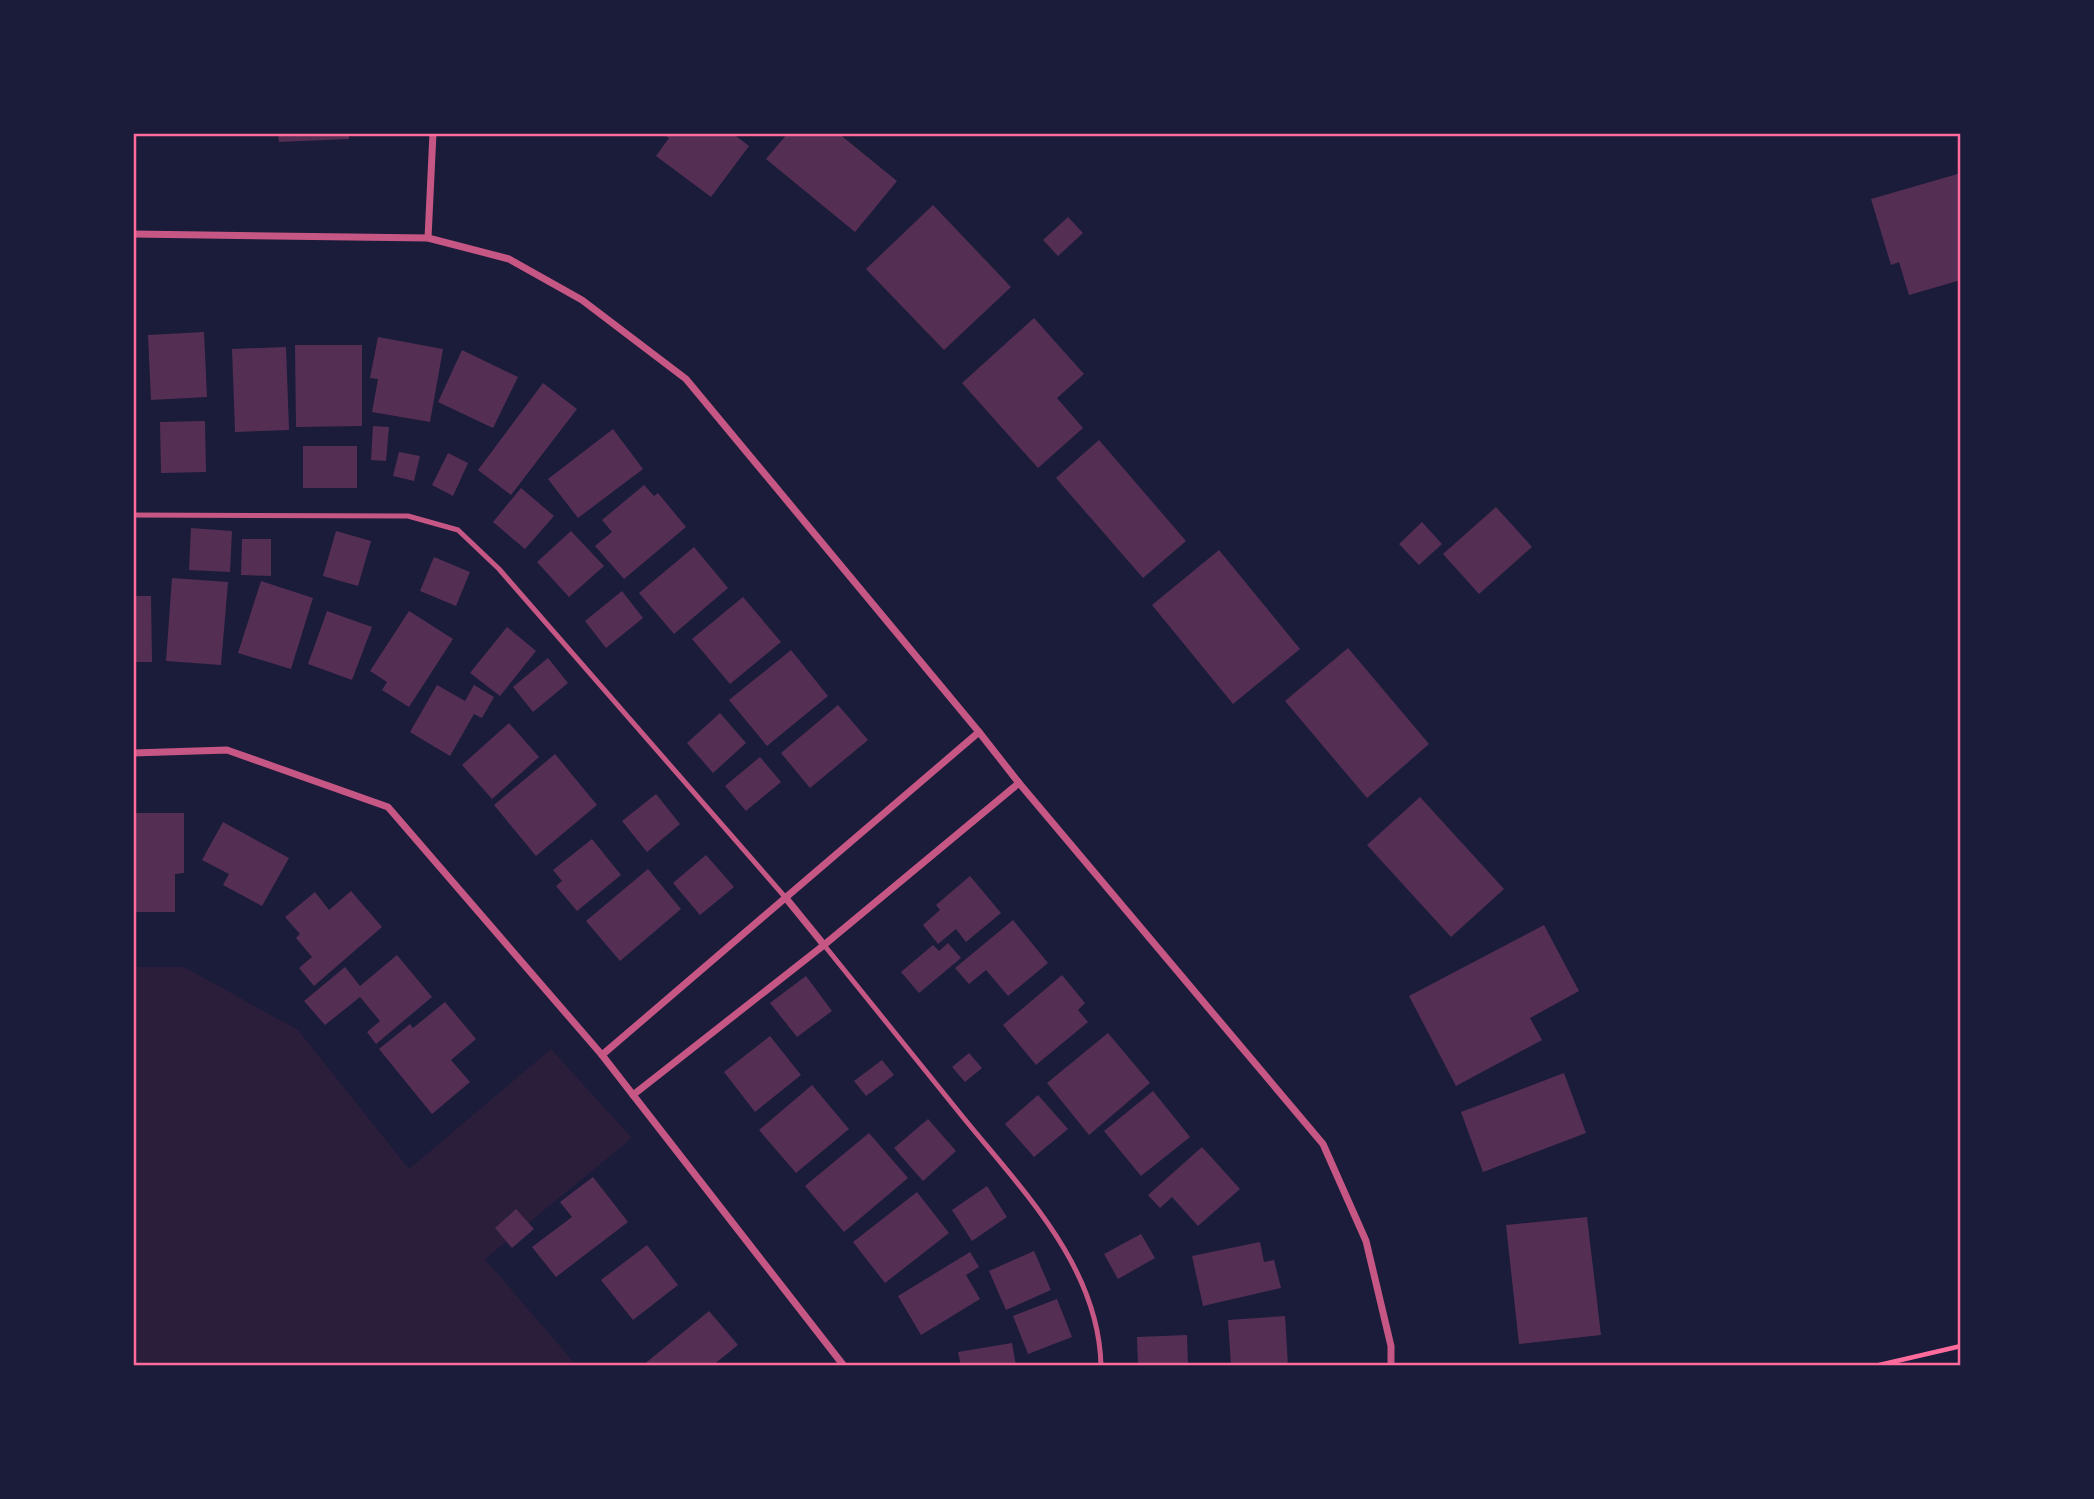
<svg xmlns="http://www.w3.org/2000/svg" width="2094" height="1499" viewBox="0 0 2094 1499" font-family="'Asap Condensed',sans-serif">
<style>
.green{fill:#2a1e3b}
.building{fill:#542f53}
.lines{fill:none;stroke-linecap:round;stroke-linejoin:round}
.path{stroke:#ff6b9d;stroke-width:4.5}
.service{stroke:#c65784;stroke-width:5}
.minor{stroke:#c65784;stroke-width:7}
.neatline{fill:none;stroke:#ff6b9d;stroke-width:2.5}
</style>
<rect width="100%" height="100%" fill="#1b1b3a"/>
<path class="green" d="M133,967H184L298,1030L409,1169L551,1049L632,1138L485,1259L577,1366H133Z"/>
<g class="building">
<path d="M278,133H349V139L279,142Z"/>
<path d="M661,133H732L749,146L711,197L656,156L669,138Z"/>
<path d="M788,133H838L897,181L855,232L766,159Z"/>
<path d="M1961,173V280L1909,295L1899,262L1891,265L1871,199Z"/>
<path d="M933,205L1011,287L944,350L866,269Z"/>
<path d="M1068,217L1083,233L1058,256L1043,240Z"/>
<path d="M1034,318L1084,374L1057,398L1083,428L1038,468L962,383Z"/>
<path d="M204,332L207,397L151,400L148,335Z"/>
<path d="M378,337L443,349L430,422L372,412L378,379L370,378Z"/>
<path d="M295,345H362V426L296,427Z"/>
<path d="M286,347L289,430L235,432L232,349Z"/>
<path d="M462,350L518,377L493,428L438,402Z"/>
<path d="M543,383L577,409L511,495L478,470Z"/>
<path d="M205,421L206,472L161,473L160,422Z"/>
<path d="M373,426L389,427L386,461L371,460Z"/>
<path d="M613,429L643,469L578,518L548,479Z"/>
<path d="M1099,440L1186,541L1143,578L1056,478Z"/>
<rect x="303" y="446" width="54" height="42"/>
<path d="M399,452L420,456L414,481L393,476Z"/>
<path d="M448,453L468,463L453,496L432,485Z"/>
<path d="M644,485L654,496L658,493L686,527L624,579L595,546L612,532L602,520Z"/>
<path d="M521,488L554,516L525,549L493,522Z"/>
<path d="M1496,507L1532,547L1479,594L1443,554Z"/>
<path d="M1422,522L1442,544L1419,565L1399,544Z"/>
<path d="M191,528L232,531L230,572L189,570Z"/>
<path d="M336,531L371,541L358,586L323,576Z"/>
<path d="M571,531L604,566L569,597L537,562Z"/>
<path d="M242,539H271V576L241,575Z"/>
<path d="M694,547L728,588L674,634L639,593Z"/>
<path d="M1219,550L1300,649L1233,704L1152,605Z"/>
<path d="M434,557L470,572L456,606L420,591Z"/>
<path d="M172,578L228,582L221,665L166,661Z"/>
<path d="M261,581L313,598L291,669L238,653Z"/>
<path d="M622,591L643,618L606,648L585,621Z"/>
<path d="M133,596H151L152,662H133Z"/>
<path d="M743,597L781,642L730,684L692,639Z"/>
<path d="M327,611L372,627L352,680L308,664Z"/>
<path d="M409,611L453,639L409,707L382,690L387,682L370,671Z"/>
<path d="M507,627L536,651L500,696L470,673Z"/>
<path d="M1348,648L1429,744L1367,798L1285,701Z"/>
<path d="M791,650L828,696L767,746L729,700Z"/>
<path d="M548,658L568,683L533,712L513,687Z"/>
<path d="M437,685L465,701L474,685L494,697L482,718L474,714L450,756L410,732Z"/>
<path d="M838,705L868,740L810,788L781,753Z"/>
<path d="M720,713L746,743L713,773L687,743Z"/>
<path d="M509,723L539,757L492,799L462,765Z"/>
<path d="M555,754L597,805L536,856L494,805Z"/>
<path d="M760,757L781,782L746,811L725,786Z"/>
<path d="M656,794L680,824L647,852L622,821Z"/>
<path d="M1420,797L1504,889L1451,937L1367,845Z"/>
<path d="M133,813H184V873L175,874V912H133Z"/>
<path d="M223,822L289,858L262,906L223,885L229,874L202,860Z"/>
<path d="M592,839L621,875L577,911L556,886L562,881L553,870Z"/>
<path d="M706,855L734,887L700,915L673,883Z"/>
<path d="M648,869L681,909L620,961L586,921Z"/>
<path d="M970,876L1001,913L966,942L956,929L938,944L923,925L940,910L936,905Z"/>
<path d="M351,891L382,927L314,986L299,968L312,957L296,938L300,934L285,917L315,892L329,910Z"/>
<path d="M1013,920L1048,963L1008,996L986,970L969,984L955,968Z"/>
<path d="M1544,925L1579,991L1530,1018L1542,1040L1456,1086L1409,996Z"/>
<path d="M948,943L961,958L919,993L901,972L933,945L939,951Z"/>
<path d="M397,955L432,997L376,1044L367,1032L380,1021L360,997L325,1025L304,1001L345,967L360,986Z"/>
<path d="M1062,975L1085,1003L1078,1010L1088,1022L1036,1065L1003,1025Z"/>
<path d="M806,976L832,1011L797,1037L770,1003Z"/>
<path d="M445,1002L476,1039L451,1060L470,1082L432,1114L379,1049L410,1024L413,1028Z"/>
<path d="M1108,1033L1150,1083L1089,1135L1047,1083Z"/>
<path d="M770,1036L801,1075L755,1112L724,1072Z"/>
<path d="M969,1053L982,1068L965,1082L952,1067Z"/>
<path d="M882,1060L894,1075L866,1096L854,1081Z"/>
<path d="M1564,1073L1586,1133L1483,1172L1461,1112Z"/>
<path d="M812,1085L849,1129L796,1173L759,1130Z"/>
<path d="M1153,1091L1190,1137L1141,1176L1104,1131Z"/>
<path d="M1038,1095L1068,1129L1034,1157L1005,1124Z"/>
<path d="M928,1119L956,1151L923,1181L894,1148Z"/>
<path d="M869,1133L908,1178L844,1232L805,1186Z"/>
<path d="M1202,1147L1240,1189L1198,1226L1172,1197L1160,1208L1148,1195Z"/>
<path d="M593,1177L628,1222L556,1277L532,1247L572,1217L560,1202Z"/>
<path d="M987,1186L1007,1217L972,1241L952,1210Z"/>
<path d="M917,1192L949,1233L885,1283L853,1242Z"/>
<path d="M516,1209L534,1229L512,1248L495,1228Z"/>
<path d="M1587,1217L1601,1335L1519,1344L1506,1225Z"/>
<path d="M1141,1234L1155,1258L1118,1279L1104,1254Z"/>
<path d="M1260,1242L1264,1262L1274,1260L1281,1288L1203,1306L1192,1256Z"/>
<path d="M647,1245L678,1285L633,1320L601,1280Z"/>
<path d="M1034,1251L1051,1290L1006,1310L989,1271Z"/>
<path d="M970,1252L979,1267L966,1275L980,1299L921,1335L898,1296Z"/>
<path d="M1057,1299L1072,1337L1028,1354L1013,1316Z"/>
<path d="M709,1311L738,1345L712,1366H642Z"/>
<path d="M1285,1316L1288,1366H1231L1228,1320Z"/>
<path d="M1187,1335L1188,1366H1138L1137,1337Z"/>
<path d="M1012,1343L1016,1366H961L958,1352Z"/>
</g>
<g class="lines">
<path class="path" d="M1875,1366L1961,1346"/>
<g class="service">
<path d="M133,515L408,516L458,530L499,569L785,897"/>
<path d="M824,945C869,1000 913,1056 958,1111C1018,1186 1099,1264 1101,1366"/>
</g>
<g class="minor">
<path d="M133,234L428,238L509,259L582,300L686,379L979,732L1019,783L1323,1144L1366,1241L1391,1346V1366"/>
<path d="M428,238L433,133"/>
<path d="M133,753L227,750L388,807L602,1055L844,1366"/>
<path d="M785,897L824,945"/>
<path d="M602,1055L979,732"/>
<path d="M633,1095L824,945L1019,783"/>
</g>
</g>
<rect width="2094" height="1499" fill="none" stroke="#1b1b3a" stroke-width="270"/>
<rect x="135" y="135" width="1824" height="1229" class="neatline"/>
</svg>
